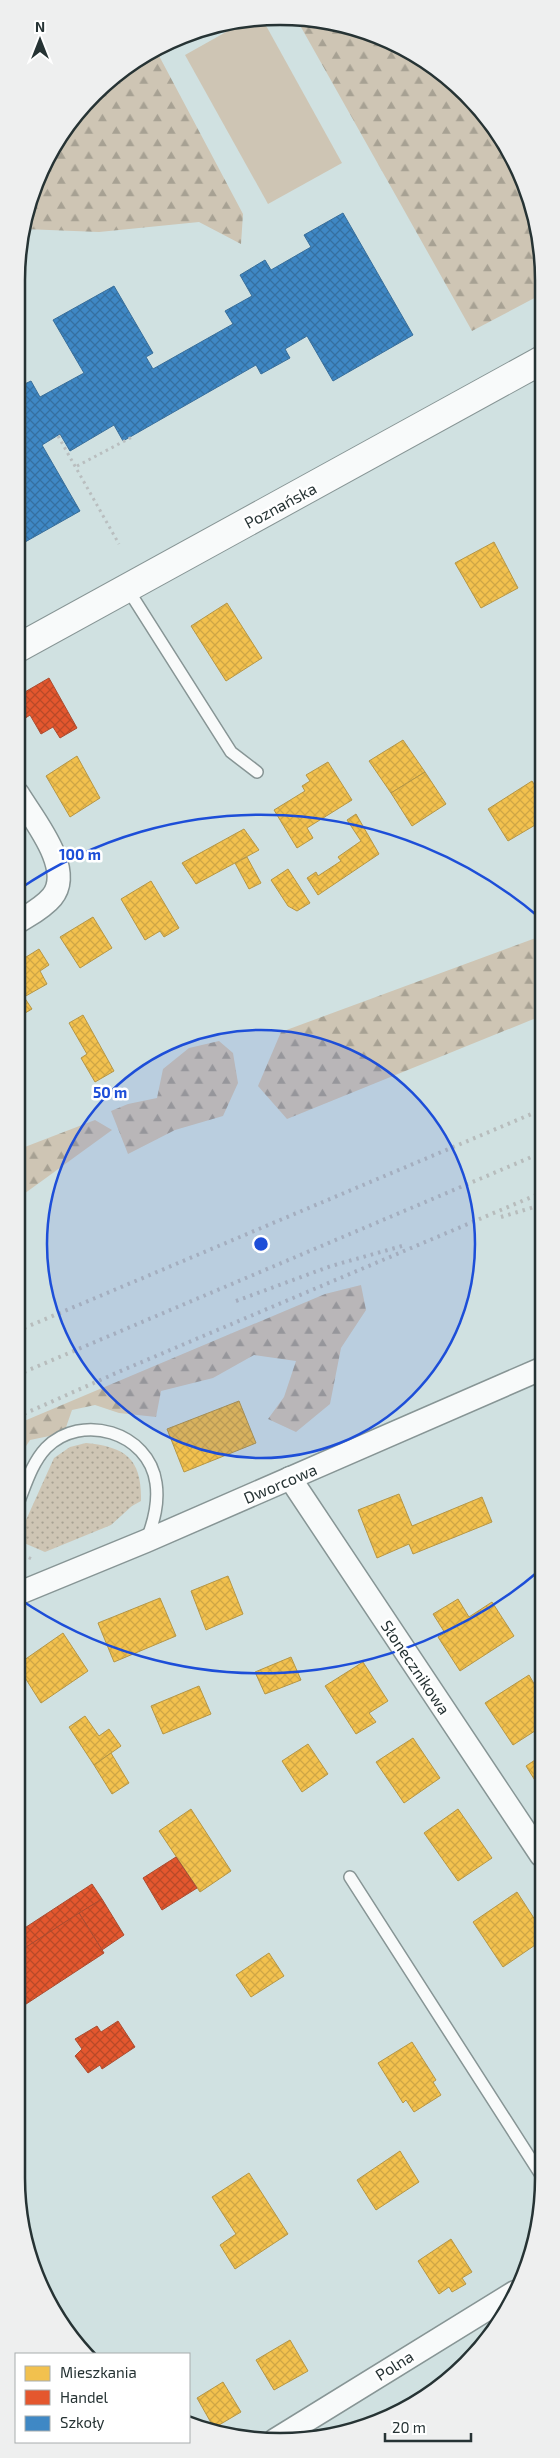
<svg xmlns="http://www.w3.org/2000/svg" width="560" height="2458" viewBox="0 0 560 2458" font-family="'Exo 2',sans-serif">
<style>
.grass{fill:url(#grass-dots)}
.forest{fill:url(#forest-firs)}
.garden{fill:#cec5b4}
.homes{fill:url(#homes-cross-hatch);stroke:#b59646}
.shops{fill:url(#shops-cross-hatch);stroke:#ab4c30}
.schools{fill:url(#schools-cross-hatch);stroke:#386e9a}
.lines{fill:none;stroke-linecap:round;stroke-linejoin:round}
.lane-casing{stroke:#879595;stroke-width:14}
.street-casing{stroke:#879595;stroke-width:25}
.secondary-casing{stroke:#879595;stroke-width:30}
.path{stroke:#b9bebf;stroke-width:3;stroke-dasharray:2.5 4;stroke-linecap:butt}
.lane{stroke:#f8fafa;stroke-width:11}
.street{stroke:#f8fafa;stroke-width:22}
.secondary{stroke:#f8fafa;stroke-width:28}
.rail{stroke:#b7bcbc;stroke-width:4;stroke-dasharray:2.5 5;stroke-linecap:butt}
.ring{fill:none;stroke:#1d4ed8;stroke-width:2.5}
.labels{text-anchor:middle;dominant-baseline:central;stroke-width:5;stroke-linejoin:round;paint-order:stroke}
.street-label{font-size:16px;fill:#263334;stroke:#fff}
.rim{fill:none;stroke:#263334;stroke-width:2.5}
.centre{fill:#1d4ed8;stroke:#fff;stroke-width:2.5}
.ring-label{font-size:15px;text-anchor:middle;font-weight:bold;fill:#1d4ed8;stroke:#fff;stroke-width:5;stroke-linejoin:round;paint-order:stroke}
</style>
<defs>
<pattern id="grass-dots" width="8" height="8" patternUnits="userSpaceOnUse" patternTransform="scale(1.25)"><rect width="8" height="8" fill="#cec5b4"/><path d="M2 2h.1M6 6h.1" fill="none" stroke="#a7a193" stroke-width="1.8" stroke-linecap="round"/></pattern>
<pattern id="forest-firs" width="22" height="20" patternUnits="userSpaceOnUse" patternTransform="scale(1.25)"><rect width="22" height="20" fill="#cec5b4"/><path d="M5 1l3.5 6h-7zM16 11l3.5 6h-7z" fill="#a7a193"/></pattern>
<pattern id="homes-cross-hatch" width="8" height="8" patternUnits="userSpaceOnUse" patternTransform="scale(1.25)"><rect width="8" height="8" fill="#f2c14e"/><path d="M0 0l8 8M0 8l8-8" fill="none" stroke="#cfa645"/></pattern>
<pattern id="shops-cross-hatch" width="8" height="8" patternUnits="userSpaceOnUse" patternTransform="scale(1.25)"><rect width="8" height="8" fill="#e4572e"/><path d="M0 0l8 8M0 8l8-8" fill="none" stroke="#b94928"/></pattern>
<pattern id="schools-cross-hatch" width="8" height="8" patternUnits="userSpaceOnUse" patternTransform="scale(1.25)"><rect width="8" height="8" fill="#3f88c5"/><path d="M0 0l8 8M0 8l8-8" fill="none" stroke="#3570a1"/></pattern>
</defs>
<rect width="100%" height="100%" fill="#d0e1e1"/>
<path class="grass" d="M86,1443C126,1447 142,1459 141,1501L132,1506L111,1525L45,1552L17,1540L54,1458L70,1447Z"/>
<g class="forest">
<path d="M315,19L397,44L467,94L517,164L542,246V294L472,331L297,20Z"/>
<path d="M157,52L243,214L241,244L199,222L99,232L24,229L52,148L120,71Z"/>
<path d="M541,936V1016L287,1119L258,1086L281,1032Z"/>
<path d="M219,1041L233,1053L238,1083L223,1116L175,1130L128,1154L111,1111L128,1104L157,1098L163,1069L189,1048Z"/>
<path d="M95,1120L112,1130L17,1199V1150Z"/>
<path d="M361,1285L366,1310L341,1348L330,1404L296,1432L268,1419L284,1397L296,1361L254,1355L213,1378L161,1391L156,1417L119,1413L95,1405L72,1410L64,1433L30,1440L17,1460V1424L325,1294Z"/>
</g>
<path class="garden" d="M264,22L342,163L268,204L185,55L242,23Z"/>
<g class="homes">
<path d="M494,542L518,588L481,608L455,563Z"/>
<path d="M227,603L262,658L226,681L191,626Z"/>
<path d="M403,740L425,772L391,793L369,761Z"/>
<path d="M77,756L100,798L70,817L46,776Z"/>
<path d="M328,762L352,800L307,828L313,838L297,848L274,810L305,791L302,786L310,781L306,775Z"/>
<path d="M425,772L446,804L412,826L391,793Z"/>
<path d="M532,781L542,796V821L508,841L488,809Z"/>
<path d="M356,814L379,854L318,895L307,878L316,872L318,876L341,861L338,857L361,841L347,820Z"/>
<path d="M244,829L259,850L196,884L182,863Z"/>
<path d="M247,857L261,883L249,889L235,863Z"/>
<path d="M288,869L310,903L297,911L288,906L271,880Z"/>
<path d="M151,881L179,928L164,937L160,931L145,940L121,899Z"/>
<path d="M93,917L112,948L80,968L60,937Z"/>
<path d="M39,949L49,965L40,971L47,984L24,997L32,1009L18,1017V962Z"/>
<path d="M83,1015L114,1071L95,1082L81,1058L87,1054L69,1023Z"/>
<path d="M239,1401L256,1443L184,1472L167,1429Z"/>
<path d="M399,1494L412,1526L482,1497L492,1522L413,1554L409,1544L377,1558L358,1510Z"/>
<path d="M228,1576L243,1614L206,1630L191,1591Z"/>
<path d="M160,1598L176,1636L114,1662L98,1623Z"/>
<path d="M458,1599L469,1617L492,1602L514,1636L460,1671L438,1637L445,1633L433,1614Z"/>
<path d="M63,1633L88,1671L41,1703L17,1665Z"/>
<path d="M291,1657L301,1680L265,1694L255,1672Z"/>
<path d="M363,1662L388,1701L369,1713L376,1722L356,1734L325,1686Z"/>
<path d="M529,1675L541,1696V1727L513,1745L485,1703Z"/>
<path d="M199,1686L211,1714L163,1734L151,1706Z"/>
<path d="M85,1716L99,1736L109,1729L121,1746L94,1765L69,1727Z"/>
<path d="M413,1738L440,1778L404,1803L376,1762Z"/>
<path d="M308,1744L328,1774L302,1792L282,1761Z"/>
<path d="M111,1753L129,1783L112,1794L94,1765Z"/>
<path d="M541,1756V1790L526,1766Z"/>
<path d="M191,1809L231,1871L200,1892L159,1831Z"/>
<path d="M458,1809L492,1858L458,1881L424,1833Z"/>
<path d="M517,1892L541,1929V1941L503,1967L473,1922Z"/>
<path d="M269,1953L284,1976L251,1997L236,1975Z"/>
<path d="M412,2042L436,2080L433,2082L441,2095L414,2112L406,2100L403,2103L378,2063Z"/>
<path d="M400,2151L419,2182L376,2210L357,2180Z"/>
<path d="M249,2173L288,2234L235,2269L220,2245L236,2234L212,2197Z"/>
<path d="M451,2239L472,2272L462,2278L466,2284L452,2292L449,2287L439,2294L418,2261Z"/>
<path d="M290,2340L308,2371L274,2390L256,2360Z"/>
<path d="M223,2382L241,2412L214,2428L197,2398Z"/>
</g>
<g class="shops">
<path d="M49,678L77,728L60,738L53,727L41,734L30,715L18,723V696Z"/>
<path d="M176,1857L197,1888L162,1910L143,1878Z"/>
<path d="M92,1884L102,1899L17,1953V1933Z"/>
<path d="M102,1899L124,1935L102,1950L79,1913Z"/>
<path d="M79,1913L104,1953L20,2008L16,2003L17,1953Z"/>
<path d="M118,2021L135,2047L102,2069L100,2065L88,2073L75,2056L82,2049L75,2039L97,2026L101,2032Z"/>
</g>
<path class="schools" d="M343,213L413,335L333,381L307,336L285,349L290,358L261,374L256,365L123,441L114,425L70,451L60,434L42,445L80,511L18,546V387L31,381L40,397L84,373L53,320L114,286L153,353L146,357L153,369L233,324L225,311L252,296L240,275L265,260L271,270L311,247L304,235Z"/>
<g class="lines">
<g class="lane-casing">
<g id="lane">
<path d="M127,588L231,752L257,772"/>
<path d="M17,1506C25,1487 31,1464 46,1448C81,1412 149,1432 156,1483C159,1503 154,1521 147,1539"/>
<path d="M350,1877L541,2175"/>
</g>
</g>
<g class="street-casing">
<g id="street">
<path d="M18,922C29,915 43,908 52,897C75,869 33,819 18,794"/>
<path d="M290,1478L541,1855"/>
<path d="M17,1594L146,1541L541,1369"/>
<path d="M275,2440L515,2292"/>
</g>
</g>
<g class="secondary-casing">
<path id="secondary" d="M18,648L542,360"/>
</g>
<g class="path">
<path d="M58,436L119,544"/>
<path d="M77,466L132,437"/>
<path d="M17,1552L34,1560"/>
</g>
<use href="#lane" class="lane"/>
<use href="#street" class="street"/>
<use href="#secondary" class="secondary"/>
<g class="rail">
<path d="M501,1217L541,1205"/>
<path d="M236,1301L331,1266L402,1246"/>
<path d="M17,1331L541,1110"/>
<path d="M17,1375L541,1153"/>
<path d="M17,1417L123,1370L541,1193"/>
</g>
</g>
<circle cx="261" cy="1244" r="214" fill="#1d4ed8" fill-opacity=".12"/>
<g class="ring">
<circle cx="261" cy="1244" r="214"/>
<path d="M540 1570A429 429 0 0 1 18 1598M18 890A429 429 0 0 1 540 918"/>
</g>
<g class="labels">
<g class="street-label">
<text transform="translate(280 505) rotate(-28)">Poznańska</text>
<text transform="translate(280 1483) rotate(-23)">Dworcowa</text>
<text transform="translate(416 1667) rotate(56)">Słonecznikowa</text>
<text transform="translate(394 2365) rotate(-32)">Polna</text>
</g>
</g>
<path d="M0 0H560V2458H0ZM280 25H280A255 255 0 0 1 535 280V2178A255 255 0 0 1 280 2433H280A255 255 0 0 1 25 2178V280A255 255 0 0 1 280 25Z" fill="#eeefef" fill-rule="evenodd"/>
<path class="rim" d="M280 25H280A255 255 0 0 1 535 280V2178A255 255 0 0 1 280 2433H280A255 255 0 0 1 25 2178V280A255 255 0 0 1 280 25Z"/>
<circle cx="261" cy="1244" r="8" class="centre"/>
<g class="ring-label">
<text x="80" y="860">100 m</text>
<text x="110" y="1098">50 m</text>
</g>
<rect x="15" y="2353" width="175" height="90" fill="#ffffff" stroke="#a8adae"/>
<rect x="25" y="2366" width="25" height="15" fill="#f2c14e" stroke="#a8adae"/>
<text x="60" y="2378" font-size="15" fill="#263334">Mieszkania</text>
<rect x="25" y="2390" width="25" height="15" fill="#e4572e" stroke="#a8adae"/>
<text x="60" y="2403" font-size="15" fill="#263334">Handel</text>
<rect x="25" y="2416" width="25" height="15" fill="#3f88c5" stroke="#a8adae"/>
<text x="60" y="2428" font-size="15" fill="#263334">Szkoły</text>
<g transform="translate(40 40)" stroke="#ffffff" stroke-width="4" paint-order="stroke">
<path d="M0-4L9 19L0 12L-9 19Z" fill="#263334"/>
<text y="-8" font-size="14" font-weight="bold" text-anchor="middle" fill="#263334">N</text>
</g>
<path d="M385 2433v8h86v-8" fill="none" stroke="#263334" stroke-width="2.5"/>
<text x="392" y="2433" font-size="15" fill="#263334" stroke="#ffffff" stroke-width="4" paint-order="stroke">20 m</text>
</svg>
